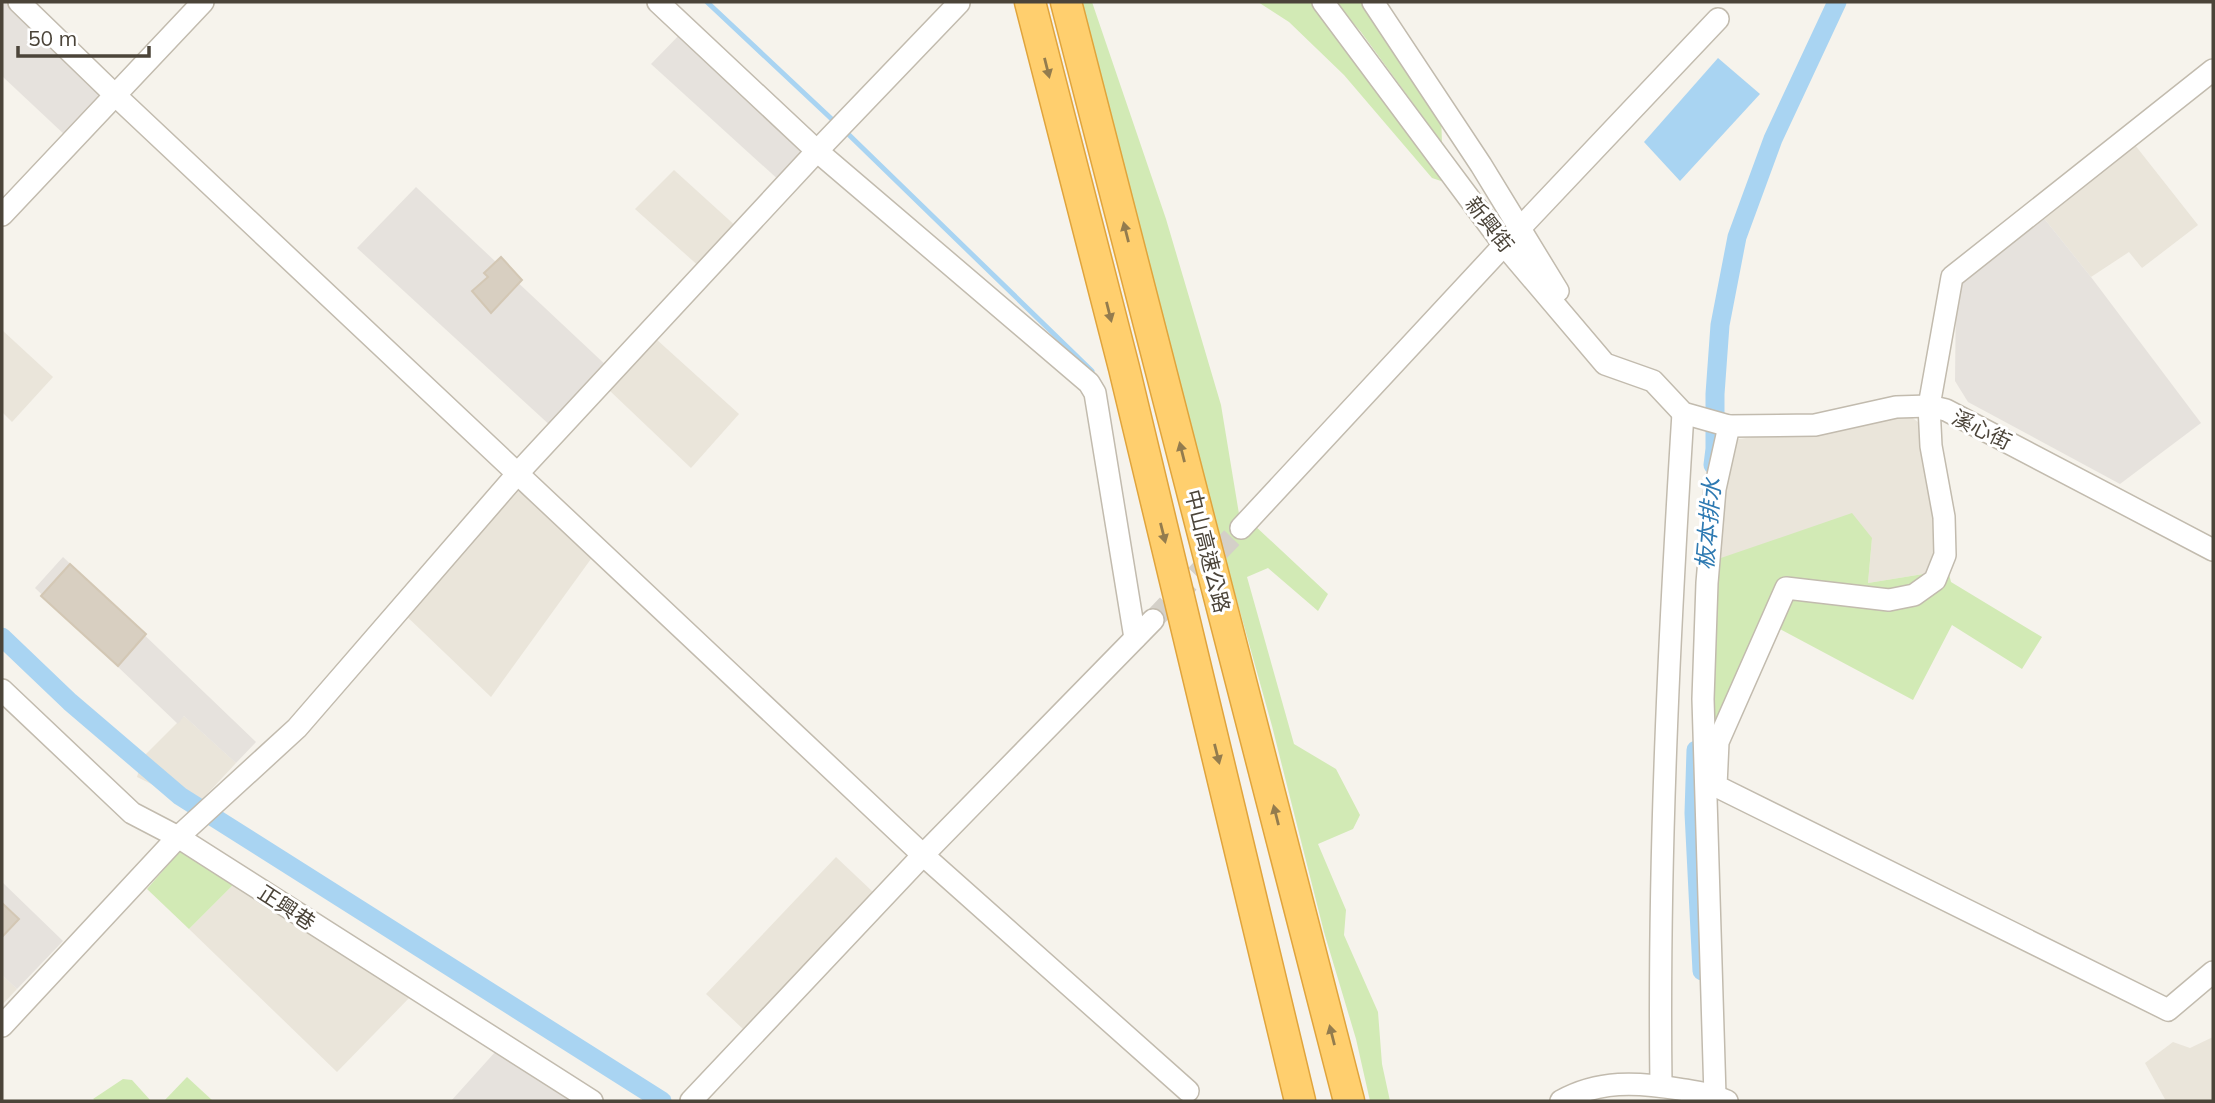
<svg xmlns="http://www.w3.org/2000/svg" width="2215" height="1103" viewBox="0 0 2215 1103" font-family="Mulish,'Noto Sans TC',sans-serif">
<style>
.residential{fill:#eae5da}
.industrial{fill:#e6e2dd}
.green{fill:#d2eab5}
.water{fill:#a9d4f2}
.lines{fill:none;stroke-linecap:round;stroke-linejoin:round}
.stream{stroke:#a9d4f2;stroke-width:5}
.canal{stroke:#a9d4f2;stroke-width:19}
.building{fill:#d8cfc1;stroke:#d3c7b4;stroke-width:2}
.minor-tunnel{stroke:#d4d0c8;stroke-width:21;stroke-dasharray:21 10;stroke-linecap:butt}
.minor-casing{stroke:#c2bbae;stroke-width:24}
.highway-casing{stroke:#e0a43c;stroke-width:33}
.minor{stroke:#fff;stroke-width:21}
.highway{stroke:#ffcf6e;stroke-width:30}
.oneway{fill:#937c4e}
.labels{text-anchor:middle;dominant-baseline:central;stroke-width:6;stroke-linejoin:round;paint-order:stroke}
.street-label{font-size:21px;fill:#4b4439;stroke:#fff}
.water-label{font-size:23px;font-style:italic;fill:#2e7ab2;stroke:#fff}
</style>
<rect width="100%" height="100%" fill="#f6f3ec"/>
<g class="residential">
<path d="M2131,140L2198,225L2142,268L2129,252L2091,277L2039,212Z"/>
<path d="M674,170L739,229L702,269L635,209Z"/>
<path d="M2,330L53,377L12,422L2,412Z"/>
<path d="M656,339L739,414L691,468L609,390Z"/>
<path d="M1909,415L1919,423L1948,570L1868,583L1872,538L1715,560L1725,441Z"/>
<path d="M515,486L596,552L491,697L400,610Z"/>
<path d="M184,716L236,763L196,806L137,777L143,757Z"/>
<path d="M836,857L873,892L743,1029L706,994Z"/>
<path d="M234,884L412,995L337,1072L189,929Z"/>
<path d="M2,975L17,989L2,1005Z"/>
<path d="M2213,1037V1101H2166L2145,1063L2173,1042L2190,1048Z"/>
</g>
<g class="industrial">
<path d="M2,2H8L105,93L66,136L2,76Z"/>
<path d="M685,29L814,149L782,183L651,64Z"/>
<path d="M416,187L609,368L553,428L357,248Z"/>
<path d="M2039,212L2091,277L2201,423L2120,484L1968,402L1955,381L1956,291L1968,267Z"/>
<path d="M63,557L256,742L236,763L184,716L178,724L35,588Z"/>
<path d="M2,882L63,941L17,989L2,975Z"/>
<path d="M496,1051L571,1101H451Z"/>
</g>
<g class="green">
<path d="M1082,2H1092L1166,219L1221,405L1241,526L1253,524L1328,594L1318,611L1268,568L1247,577L1294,744L1336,769L1360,815L1353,829L1318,844L1346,910L1344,935L1378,1012L1382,1064L1390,1101H1370L1356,1039L1324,932L1272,726L1229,572Z"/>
<path d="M1258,2H1311L1450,184L1432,178L1344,75L1289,22Z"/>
<path d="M1335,2H1374L1441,114L1442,143L1361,32Z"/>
<path d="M1852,513L1872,538L1868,583L1948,570L1951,582L2042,637L2022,669L1952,625L1913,700L1778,628L1719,722L1701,724L1715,560Z"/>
<path d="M180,851L234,884L189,929L147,889Z"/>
<path d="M187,1077L213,1101H164Z"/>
<path d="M123,1079L132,1080L151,1101H96L93,1099Z"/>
</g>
<path class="water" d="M1718,58L1760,94L1680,181L1644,142Z"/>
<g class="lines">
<g class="stream">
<path d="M707,2L837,124"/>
<path d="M845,131L1092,371"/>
</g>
<g class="canal">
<path d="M1713,465L1715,449V394L1720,325L1737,237L1773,139L1837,2"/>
<path d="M2,637L70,702L180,796L662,1101"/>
<path d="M1696,750L1694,813L1702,971"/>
</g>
</g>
<g class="building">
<path d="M501,257L522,280L491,313L472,291L488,277L484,273Z"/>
<path d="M70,564L146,634L118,666L41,596Z"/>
<path d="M2,903L19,919L2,937Z"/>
</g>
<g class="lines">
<path class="minor-tunnel" d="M1153,620L1241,528"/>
<g class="minor-casing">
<g id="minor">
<path d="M19,2L115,95L923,855L1188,1091"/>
<path d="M658,2L817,151L1089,383L1095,393L1135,638"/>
<path d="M1323,2L1504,245L1605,364L1653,381L1683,413L1729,426L1815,425L1896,407L1929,406L1946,410L2213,550"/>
<path d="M1373,2L1481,165L1558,291"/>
<path d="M2213,70L1952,277L1929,406L1931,446L1944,517L1945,555L1935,580L1914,595L1889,600L1786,588L1718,742L1716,786L2168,1010L2213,972"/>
<path d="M2,215L203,2"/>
<path d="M1241,528L1504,245L1718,19"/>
<path d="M2,690L132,813L178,837L592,1101"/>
<path d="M2,1026L178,837L297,728L518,473L817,151L959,3"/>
<path d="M1661,1086C1658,861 1669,637 1683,413"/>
<path d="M1715,1096L1703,699L1707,583L1715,489L1729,426"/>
<path d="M691,1101L923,855L1153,620"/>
<path d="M1561,1101C1599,1080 1637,1082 1679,1089C1696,1092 1712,1094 1727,1101"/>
</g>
</g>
<g class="highway-casing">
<g id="highway">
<path d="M1030,2L1124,368L1300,1101"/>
<path d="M1066,2L1349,1101"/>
</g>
</g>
<use href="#minor" class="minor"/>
<use href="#highway" class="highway"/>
</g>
<defs><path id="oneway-solid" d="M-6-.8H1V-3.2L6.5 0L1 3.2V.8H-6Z" transform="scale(1.75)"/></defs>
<g class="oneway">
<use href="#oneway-solid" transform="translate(1047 68) rotate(76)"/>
<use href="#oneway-solid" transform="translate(1126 232) rotate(-104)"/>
<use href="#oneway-solid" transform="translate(1109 312) rotate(76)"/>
<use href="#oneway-solid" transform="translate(1182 452) rotate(-104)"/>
<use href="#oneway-solid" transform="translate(1163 533) rotate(76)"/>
<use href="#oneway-solid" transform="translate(1217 754) rotate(76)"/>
<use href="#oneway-solid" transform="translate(1276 815) rotate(-104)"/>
<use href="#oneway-solid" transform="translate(1332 1035) rotate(-104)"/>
</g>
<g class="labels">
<g class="street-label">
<text transform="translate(1490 224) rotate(52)">新興街</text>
<text transform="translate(1982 429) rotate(26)">溪心街</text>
<text transform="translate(1208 551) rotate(76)">中山高速公路</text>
<text transform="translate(287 907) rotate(33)">正興巷</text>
</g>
<g class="water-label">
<text transform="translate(1708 524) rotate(-85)">板本排水</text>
</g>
</g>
<rect width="2215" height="1103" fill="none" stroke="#4b4439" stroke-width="7"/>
<path d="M18 46v10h131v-10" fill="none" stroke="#4b4439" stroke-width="3.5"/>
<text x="28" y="46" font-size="21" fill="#4b4439" stroke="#ffffff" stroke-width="5" paint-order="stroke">50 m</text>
</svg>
